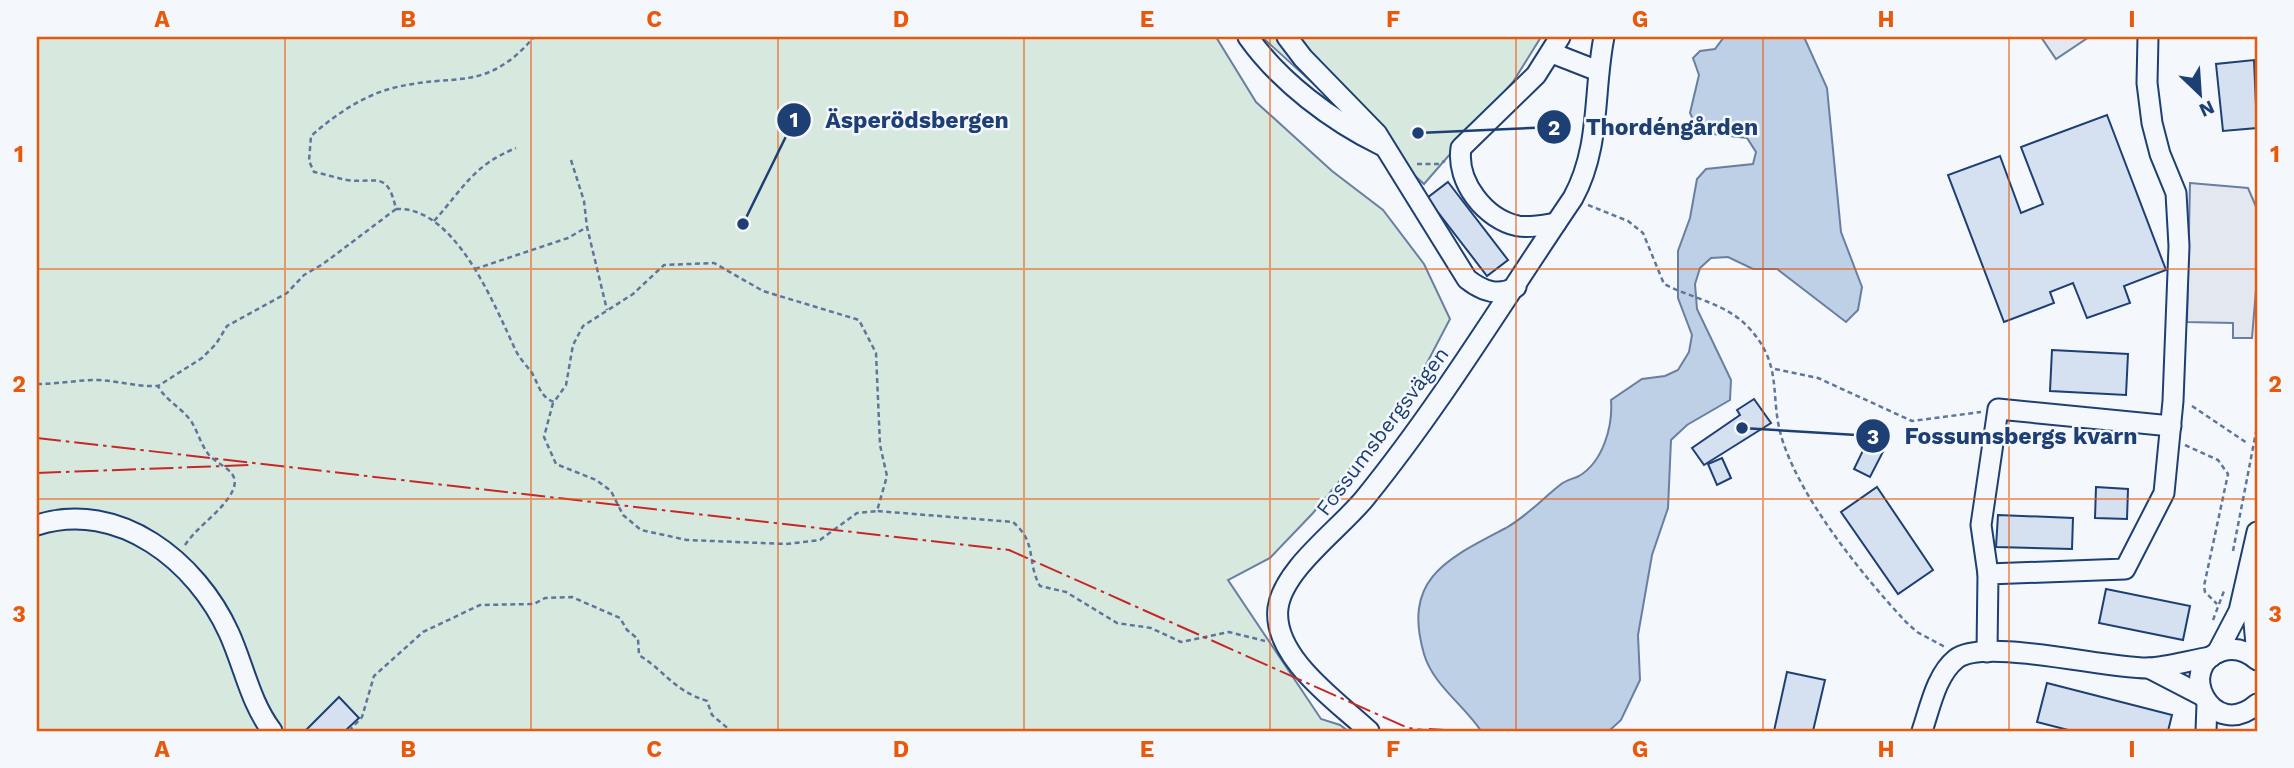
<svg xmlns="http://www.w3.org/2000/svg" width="2294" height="768" viewBox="0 0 2294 768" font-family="'Work Sans',sans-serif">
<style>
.green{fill:#d7e8df;stroke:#687fa3;stroke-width:2}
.parking{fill:#e3e8f0;stroke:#687fa3;stroke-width:2}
.water{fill:#bed0e5;stroke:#687fa3;stroke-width:2}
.building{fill:#d5e0f0;stroke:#1d3f73;stroke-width:2}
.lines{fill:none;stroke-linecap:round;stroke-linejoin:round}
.minor-casing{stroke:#1d3f73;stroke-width:23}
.path{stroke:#5e769c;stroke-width:2.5;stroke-dasharray:5 3.5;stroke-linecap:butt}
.minor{stroke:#f4f7fb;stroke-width:19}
.power{stroke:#c62828;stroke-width:2;stroke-dasharray:24 5 3.5 5;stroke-linecap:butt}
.grid{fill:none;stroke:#e8590c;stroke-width:2;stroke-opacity:0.55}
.labels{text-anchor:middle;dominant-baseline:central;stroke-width:5;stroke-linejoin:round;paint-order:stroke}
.street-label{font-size:21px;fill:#1d3f73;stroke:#f4f7fb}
.leader{fill:none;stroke:#1d3f73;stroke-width:2.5}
.callout-dot{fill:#1d3f73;stroke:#f4f7fb;stroke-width:2.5}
.mark-label{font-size:21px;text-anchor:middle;font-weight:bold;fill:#fff}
.callout-label{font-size:23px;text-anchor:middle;font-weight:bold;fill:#1d3f73;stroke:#f4f7fb;stroke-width:5;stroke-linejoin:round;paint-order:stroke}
.neatline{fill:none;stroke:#e8590c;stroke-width:2.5}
.grid-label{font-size:23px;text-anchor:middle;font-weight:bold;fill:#e8590c}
</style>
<rect width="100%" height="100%" fill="#f4f7fb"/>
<g class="green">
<path d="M37,37H1216L1256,102L1332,171L1383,210L1424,264L1450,319L1417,382L1367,448L1313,513L1270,558L1228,580L1321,719L1340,725L1348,731H37Z"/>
<path d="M1262,37H1541L1513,82L1424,184Z"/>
</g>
<g class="parking">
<path d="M2041,37H2089L2056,59Z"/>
<path d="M2190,183L2248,188L2257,209V278L2252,338H2233V323L2187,322Z"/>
</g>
<path class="water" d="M1724,37H1804L1827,88L1841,232L1862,287L1858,310L1846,322L1777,269H1753L1728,257L1711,258L1700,268L1695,284L1697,309L1731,380L1730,400L1687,425L1671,440L1668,508L1652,555L1638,635L1640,680L1621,720L1609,731H1481C1464,705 1433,685 1424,654C1402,578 1447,559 1506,528C1527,516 1542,499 1560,485C1566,480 1573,479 1579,476C1603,462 1613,426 1611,400L1642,379L1665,376L1678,370L1689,352L1692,335L1678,298V251L1690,218L1697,179L1706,169L1753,164L1756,152L1747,138L1713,134L1696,126L1690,113L1699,75L1693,58L1700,51L1715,49Z"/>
<g class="building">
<path d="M2254,60L2257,128L2223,131L2216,64Z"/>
<path d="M2107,115L2166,270L2124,286L2130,303L2087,318L2073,283L2050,292L2054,303L2004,322L1948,175L2000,156L2021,213L2043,204L2021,147Z"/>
<path d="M1448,182L1508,260L1487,276L1427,198Z"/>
<path d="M2052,350L2128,354L2126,395L2050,391Z"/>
<path d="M1754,399L1771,423L1704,465L1692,448L1740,415L1737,410Z"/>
<path d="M1870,436L1887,444L1870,477L1854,469Z"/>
<path d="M1722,458L1731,478L1717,485L1708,464Z"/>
<path d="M1877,487L1933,570L1898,594L1841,512Z"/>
<path d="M2096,487L2128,489L2127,519L2095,518Z"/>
<path d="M1998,515L2073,518L2072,549L1996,547Z"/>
<path d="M2106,589L2190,606L2183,640L2099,623Z"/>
<path d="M1787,672L1825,680L1813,731H1774Z"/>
<path d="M2047,683L2172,715L2168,731H2072L2037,722Z"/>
<path d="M339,697L359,718L345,731H305Z"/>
</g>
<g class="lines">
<g class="minor-casing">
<g id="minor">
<path d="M1248,37C1280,82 1332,121 1381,145"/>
<path d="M1287,37L1303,58L1377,134L1467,279C1482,291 1498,297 1516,287"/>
<path d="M1552,53L1598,71"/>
<path d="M1556,223C1544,225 1530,228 1518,226C1485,219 1456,182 1461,148L1536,75L1560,37"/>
<path d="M37,525C119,499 197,562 229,633C244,666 250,702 272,731"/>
<path d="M1988,574L1981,525L1998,409L2171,426"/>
<path d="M2251,589L2257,656"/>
<path d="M1987,652L1988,574L2125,569L2164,493L2173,401L2179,246L2176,193L2160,154L2152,123L2147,83L2148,37"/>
<path d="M2217,653L2239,611L2257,532"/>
<path d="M2257,660C2247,651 2235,647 2222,651C2174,666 2212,743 2257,704"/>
<path d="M2149,668L2203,696"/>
<path d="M1369,731C1337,701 1272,657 1278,608C1283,569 1340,529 1365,498C1442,403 1505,298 1573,198C1601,147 1593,92 1604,37"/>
<path d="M1922,731C1930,708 1936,675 1956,659C1984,637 2107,669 2148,668C2168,667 2191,660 2211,657"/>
<path d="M2206,731L2207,704"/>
</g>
</g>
<g class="path">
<path d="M571,160L584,201L587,227"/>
<path d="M1417,164H1438L1445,161"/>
<path d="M1588,205L1628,221L1643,233L1664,284C1693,299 1726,303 1749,328C1785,367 1768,397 1783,442C1803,502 1863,576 1906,622L1917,632L1945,647"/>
<path d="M396,209C456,206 495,307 516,351C520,359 527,366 532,373C539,385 540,397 554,402L566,385L573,345L583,326L633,294L664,265L714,263L763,291L859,320L876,353L880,445L887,476L877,511L1013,522C1038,544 1026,561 1040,586L1066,592L1117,623L1151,628L1181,642L1229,632L1265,641"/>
<path d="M434,221C463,189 473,165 516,148"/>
<path d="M475,269L568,238L587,227L607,310"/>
<path d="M1775,369L1818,378L1912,421L1981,412"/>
<path d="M37,384C57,384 77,380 98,380C119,381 137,387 158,386"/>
<path d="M553,403L544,437L556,464L596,480L611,491L623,515L641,530L687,540L786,544L820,540L857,513L877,511"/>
<path d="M2192,406L2247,443"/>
<path d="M2185,445L2218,460L2228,474L2204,586L2205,592L2217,604"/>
<path d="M185,545C197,527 217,515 229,497C246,472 221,468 209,455C201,445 198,432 191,421C181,407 166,401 158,386L202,358L216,344L227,326L287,293L304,275L323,264L396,209C387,169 376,184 347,180C336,178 325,174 314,172L309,161L311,136C335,115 362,96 393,88C455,72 485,94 534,37"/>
<path d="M2233,551L2257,427"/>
<path d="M2213,620L2224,591"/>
<path d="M349,731L362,717L374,676L423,632L480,605L534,604L545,598L572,597L620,618L627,630L638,639L639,655C666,672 673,690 707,701L712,715L731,731"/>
</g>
<use href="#minor" class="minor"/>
<g class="power">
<path d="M37,438L1009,550L1408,728L1433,731"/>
<path d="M37,473L250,465"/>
<path d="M1429,729L1463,731"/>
</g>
</g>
<path class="grid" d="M285,37V731M531,37V731M778,37V731M1024,37V731M1270,37V731M1516,37V731M1763,37V731M2009,37V731M37,269H2257M37,499H2257"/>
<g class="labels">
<g class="street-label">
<text transform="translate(1382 431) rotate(-53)">Fossumsbergsvägen</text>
</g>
</g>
<path class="leader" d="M743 224L794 120M1418 133L1554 127M1742 428L1873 436"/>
<g class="callout-dot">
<circle cx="743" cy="224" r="7"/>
<circle cx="1418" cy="133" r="7"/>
<circle cx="1742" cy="428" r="7"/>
<circle cx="794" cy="120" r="18"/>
<circle cx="1554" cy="127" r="18"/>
<circle cx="1873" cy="436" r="18"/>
</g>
<g class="mark-label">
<text x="794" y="127">1</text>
<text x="1554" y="135">2</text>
<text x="1873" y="444">3</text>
</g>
<g class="callout-label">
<text x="917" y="128">Äsperödsbergen</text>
<text x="1672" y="135">Thordéngården</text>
<text x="2021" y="444">Fossumsbergs kvarn</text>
</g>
<rect width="2294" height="768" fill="none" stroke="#f4f7fb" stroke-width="77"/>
<g transform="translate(2200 94) rotate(155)" stroke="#f4f7fb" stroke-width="5" paint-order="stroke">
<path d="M0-5L12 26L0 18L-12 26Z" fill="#1d3f73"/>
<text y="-10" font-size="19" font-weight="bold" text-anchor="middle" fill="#1d3f73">N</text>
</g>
<rect x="38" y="38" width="2218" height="692" class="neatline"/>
<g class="grid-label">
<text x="162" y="27">A</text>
<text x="408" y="27">B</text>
<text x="654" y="27">C</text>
<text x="901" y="27">D</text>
<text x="1147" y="27">E</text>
<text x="1393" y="27">F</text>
<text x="1640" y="27">G</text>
<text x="1886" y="27">H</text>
<text x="2132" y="27">I</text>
<text x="19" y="162">1</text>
<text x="2275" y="162">1</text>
<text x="19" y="392">2</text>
<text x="2275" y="392">2</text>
<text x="19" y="622">3</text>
<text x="2275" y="622">3</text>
<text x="162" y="757">A</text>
<text x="408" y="757">B</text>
<text x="654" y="757">C</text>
<text x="901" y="757">D</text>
<text x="1147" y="757">E</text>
<text x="1393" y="757">F</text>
<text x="1640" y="757">G</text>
<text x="1886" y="757">H</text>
<text x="2132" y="757">I</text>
</g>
</svg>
